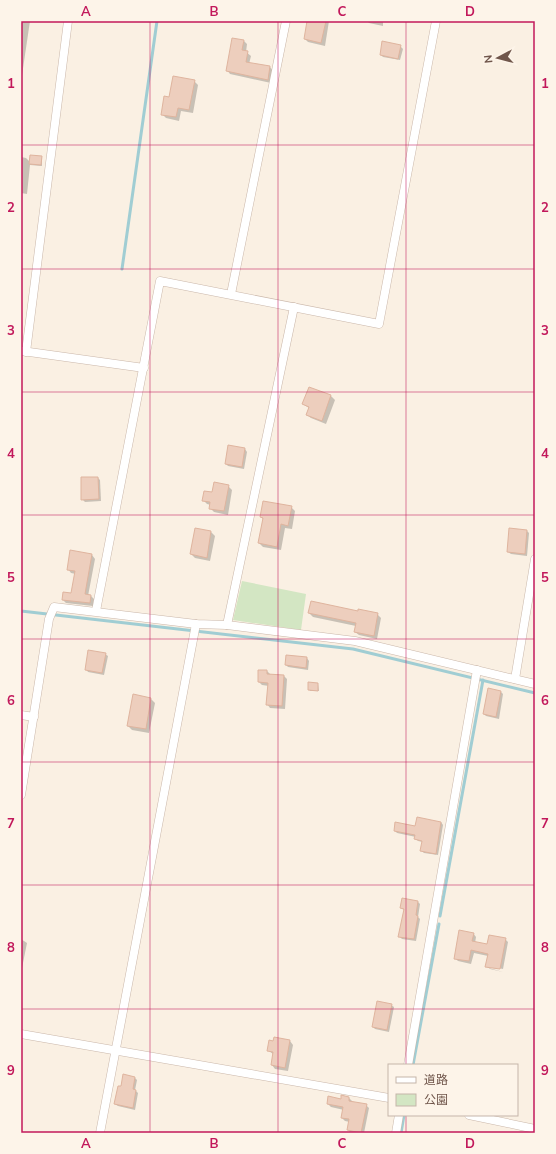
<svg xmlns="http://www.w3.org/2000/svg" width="556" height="1154" viewBox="0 0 556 1154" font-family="Mulish,'Noto Sans JP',sans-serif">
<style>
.green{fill:#d3e6c3}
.shadow{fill:#0003}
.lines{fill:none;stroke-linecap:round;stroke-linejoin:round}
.stream{stroke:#a0cdd3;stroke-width:3}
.building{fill:#edcebd;stroke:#dfb49e}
.minor-casing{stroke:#cab7aa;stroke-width:9}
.minor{stroke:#fff;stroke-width:8}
.grid{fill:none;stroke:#c2185b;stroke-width:1;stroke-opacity:0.55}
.neatline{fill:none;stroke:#c2185b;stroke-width:1.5}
.grid-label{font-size:13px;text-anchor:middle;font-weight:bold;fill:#c2185b}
</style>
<rect width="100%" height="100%" fill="#faf0e3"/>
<path class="green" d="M242,581L306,594L301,630L233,620Z"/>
<g class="shadow">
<path d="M21,21H30L21,82Z"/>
<path d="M308,21H329L325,46L308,42L305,39Z"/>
<path d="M367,21H383V26L369,23Z"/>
<path d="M244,41L247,44L246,52L251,56L249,64L270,67L273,71L271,83L230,74L227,70Z"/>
<path d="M400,46L403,49L400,60L383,57L381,55Z"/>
<path d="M194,81L198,85L193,113L181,111L179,121L166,118L162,114L170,98Z"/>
<path d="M21,157L26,158L30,162L42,157V166L30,165L27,194L21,193Z"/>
<path d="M309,388L331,396L335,400L326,424L311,418L307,415L309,408L303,404Z"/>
<path d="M245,449L247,452L244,469L228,466L226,464Z"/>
<path d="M98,478L100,480L101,501L85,502L82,499Z"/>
<path d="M228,486L232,490L228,515L214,512L210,508L211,505L207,504L203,500Z"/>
<path d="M291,507L295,511L292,529L285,528L281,550L263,547L259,543L263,519L261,517Z"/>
<path d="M195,529L211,532L215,536L210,561L195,558L191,554Z"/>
<path d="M527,531L529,533L527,556L511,554L508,552Z"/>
<path d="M92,555L95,559L88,596H91L94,599L93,606L66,603L63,600L72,594L76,574L71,573L68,569Z"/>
<path d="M309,613L377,614L381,618L377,639L359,635L355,632L356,626L313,617Z"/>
<path d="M105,654L108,656L104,675L88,672L86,669Z"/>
<path d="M307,658L309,661L308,670L288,667L286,665Z"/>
<path d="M267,671L271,675L284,676L287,679L285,709L270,708L267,704L269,686L262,685L259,682Z"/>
<path d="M309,683L318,684L319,691H310Z"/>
<path d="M489,689L501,692L503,694L499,719L486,716L484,714Z"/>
<path d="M134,696L151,699L155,703L149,733L132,730L128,726Z"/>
<path d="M441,822L443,825L438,855L424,853L421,850L423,842L418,841L416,839V837L397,833L395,831Z"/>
<path d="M402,899L418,902L420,904L418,917L420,919L416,941L402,939L399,936L404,910L401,908Z"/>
<path d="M473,933L476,937L475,943L487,945L505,939L508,942L503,969L489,966V968L503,972L490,969L486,966L488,956L474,953L471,964L458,961L455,958Z"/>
<path d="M21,939L27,943L21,973Z"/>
<path d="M391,1005L394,1007L389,1032L375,1029L373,1027Z"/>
<path d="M290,1041L293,1045L288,1071L275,1069L272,1065L274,1055L268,1050Z"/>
<path d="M124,1075L135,1078L137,1080L135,1090L138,1093L135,1110L118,1106L115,1104L121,1088Z"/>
<path d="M349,1098L352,1101V1103L366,1105L369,1108L364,1133H351L348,1130L350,1122L345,1121L342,1118L344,1110L331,1107L328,1104Z"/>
</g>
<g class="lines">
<g class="stream">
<path d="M122,269L157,21"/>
<path d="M21,611L353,649L535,693"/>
<path d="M440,916L483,680"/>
<path d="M413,1065L439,924"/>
<path d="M401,1133L404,1115"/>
</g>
</g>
<g class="building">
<path d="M307,21H326L321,43L304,39Z"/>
<path d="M232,38L244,40L242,50L248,51L246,62L270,66L268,80L226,71Z"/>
<path d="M382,41L401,45L398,59L380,55Z"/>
<path d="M173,76L195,80L189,110L178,108L176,117L161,115L164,96L169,97Z"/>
<path d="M30,155L42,156L41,165L29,164Z"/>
<path d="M309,387L331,395L322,421L306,415L309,407L302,404Z"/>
<path d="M228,445L245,448L242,467L225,464Z"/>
<path d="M81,477H98L99,499L81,500Z"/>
<path d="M214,482L229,485L224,511L209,509L210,502L202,501L204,491L212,492Z"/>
<path d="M263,501L292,506L288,526L281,524L277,547L258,543L263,518L260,517Z"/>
<path d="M195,528L211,531L207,558L190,554Z"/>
<path d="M509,528L527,530L525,554L507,552Z"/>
<path d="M70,550L92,554L85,594L91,595L90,603L62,600L63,592L71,593L75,571L67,570Z"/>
<path d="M311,601L358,611V609L378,613L374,636L354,632L356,623L308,613Z"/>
<path d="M88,650L106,653L102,673L85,670Z"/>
<path d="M286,655L307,657L306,668L285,665Z"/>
<path d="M258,670H267V674L284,675L282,706L266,705L268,683L258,682Z"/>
<path d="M308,682L318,683V691L308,690Z"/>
<path d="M488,688L501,691L496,717L483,714Z"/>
<path d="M133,694L151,698L146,729L127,726Z"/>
<path d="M417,817L441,822L436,854L420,851L422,841L414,839L415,835L394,831L395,822L415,826Z"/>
<path d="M402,898L418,901L416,915L418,916L414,939L398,937L404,909L400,908Z"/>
<path d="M459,930L474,933L472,941L487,944L489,935L506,938L500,969L485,967L488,954L471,950L469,961L454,959Z"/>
<path d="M377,1001L392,1004L387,1030L372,1027Z"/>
<path d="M274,1037L290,1040L285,1068L271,1065L273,1052L267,1051L269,1040L273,1041Z"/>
<path d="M123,1074L135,1077L133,1089L136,1090L133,1108L114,1104L118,1086H121Z"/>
<path d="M341,1095L349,1097V1101L367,1104L361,1133L347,1130L349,1119L341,1118L343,1107L327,1104L328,1096L341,1099Z"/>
</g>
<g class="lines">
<g class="minor-casing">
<g id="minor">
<path d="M231,294L286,21"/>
<path d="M22,351L144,368"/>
<path d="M26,352L68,21"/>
<path d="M96,611L160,281L379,324L436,21"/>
<path d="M227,625L294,307"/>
<path d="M515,679L535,559"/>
<path d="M21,715L34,717"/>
<path d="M21,795L49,619L54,607L196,624L227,625L355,641L535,684"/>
<path d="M21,1034L389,1098"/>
<path d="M408,1065L477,670"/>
<path d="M469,1115L535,1129"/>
<path d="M100,1133L196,624"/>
<path d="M396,1133L399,1115"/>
</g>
</g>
<use href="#minor" class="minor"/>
</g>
<path class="grid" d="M150,21V1133M278,21V1133M406,21V1065M21,145H535M21,269H535M21,392H535M21,515H535M21,639H535M21,762H535M21,885H535M21,1009H535M406,1115V1133"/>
<rect width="556" height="1154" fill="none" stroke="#fdf4e9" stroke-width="44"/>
<rect x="388" y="1064" width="130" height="52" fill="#fdf4e9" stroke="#c5b5aa"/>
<rect x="396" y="1077" width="20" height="6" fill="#ffffff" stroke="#c5b5aa"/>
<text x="424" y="1084" font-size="12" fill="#70564b">道路</text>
<rect x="396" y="1094" width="20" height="12" fill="#d3e6c3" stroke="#c5b5aa"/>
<text x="424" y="1104" font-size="12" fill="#70564b">公園</text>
<g transform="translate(498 58) rotate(263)" stroke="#fdf4e9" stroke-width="3" paint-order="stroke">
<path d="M0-3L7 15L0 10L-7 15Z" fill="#70564b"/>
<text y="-6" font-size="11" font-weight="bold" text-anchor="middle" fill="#70564b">N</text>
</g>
<rect x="22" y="22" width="512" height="1110" class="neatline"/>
<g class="grid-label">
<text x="86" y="16">A</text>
<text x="214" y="16">B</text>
<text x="342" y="16">C</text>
<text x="470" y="16">D</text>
<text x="11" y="88">1</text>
<text x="545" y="88">1</text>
<text x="11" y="212">2</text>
<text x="545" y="212">2</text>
<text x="11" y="335">3</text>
<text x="545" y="335">3</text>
<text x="11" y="458">4</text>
<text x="545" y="458">4</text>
<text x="11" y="582">5</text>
<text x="545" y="582">5</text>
<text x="11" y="705">6</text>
<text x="545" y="705">6</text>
<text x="11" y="828">7</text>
<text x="545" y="828">7</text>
<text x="11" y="952">8</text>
<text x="545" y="952">8</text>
<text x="11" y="1075">9</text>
<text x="545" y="1075">9</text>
<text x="86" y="1148">A</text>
<text x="214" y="1148">B</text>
<text x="342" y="1148">C</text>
<text x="470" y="1148">D</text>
</g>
</svg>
